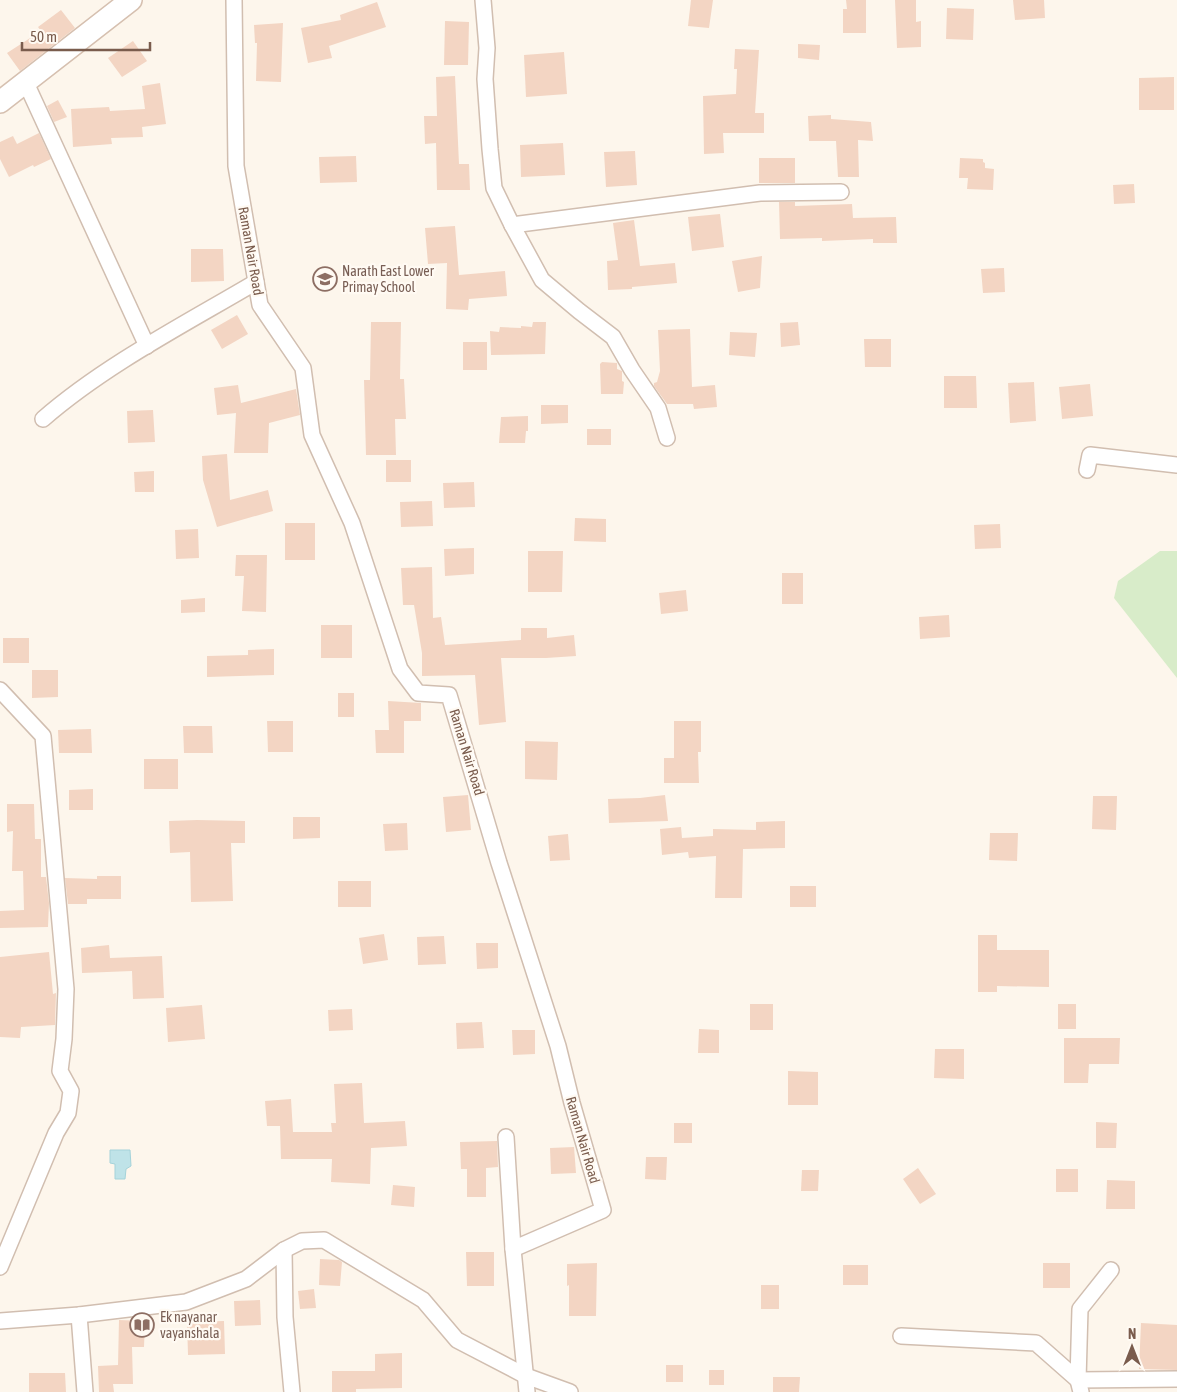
<svg xmlns="http://www.w3.org/2000/svg" width="1177" height="1392" viewBox="0 0 1177 1392" font-family="'Asap Condensed',sans-serif">
<style>
.green{fill:#d8ecc9}
.water{fill:#bfe3e8;stroke:#a5d3da}
.building{fill:#f3d5c3}
.lines{fill:none;stroke-linecap:round;stroke-linejoin:round}
.street-casing{stroke:#d1beb0;stroke-width:18}
.secondary-casing{stroke:#d6c0b0;stroke-width:24}
.street{stroke:#fff;stroke-width:15}
.secondary{stroke:#fff;stroke-width:21}
.labels{text-anchor:middle;dominant-baseline:central;stroke-width:4.5;stroke-linejoin:round;paint-order:stroke}
.street-label{font-size:14px;fill:#7a5c4d;stroke:#fffaf3}
.education-label{font-size:14px;fill:#785e54;stroke:#fffaf3;text-anchor:start}
</style>
<rect width="100%" height="100%" fill="#fdf6ec"/>
<path class="green" d="M1160,551H1177V678L1114,598L1118,581Z"/>
<path class="water" d="M110,1150H130L131,1166L126,1169L125,1179H115V1164L110,1163Z"/>
<g class="building">
<path d="M691,0H713L709,28L688,26Z"/>
<path d="M846,0H866V33H843V9H847Z"/>
<path d="M895,0H916V22L921,21V47L897,48Z"/>
<path d="M1013,0H1044L1045,18L1015,20Z"/>
<path d="M377,2L386,27L329,46L332,58L308,63L301,28L341,20L340,15Z"/>
<path d="M947,8L974,9L973,40L946,39Z"/>
<path d="M61,10L75,28L20,71L7,53L41,31L38,27Z"/>
<path d="M445,21L469,22L468,65H444Z"/>
<path d="M283,23L281,82L256,81L257,43H255L254,25Z"/>
<path d="M133,41L147,61L122,77L108,58Z"/>
<path d="M798,44L820,45L819,60L798,58Z"/>
<path d="M735,49L759,50L755,113H764V133H723L724,153L704,154L703,96L736,94L737,69H734Z"/>
<path d="M564,52L567,94L526,97L524,55Z"/>
<path d="M455,76L459,164H469L470,190H437L436,143L425,144L424,116H437L436,77Z"/>
<path d="M1174,77V110H1139V78Z"/>
<path d="M160,83L166,124L142,127L143,137L111,138L112,144L73,147L71,109L109,107L110,111L145,109L142,86Z"/>
<path d="M58,100L67,117L54,122L47,106Z"/>
<path d="M831,115V119L871,122L873,141L858,140L859,177H838L836,141H809L808,116Z"/>
<path d="M39,133L51,159L34,167L33,165L9,177L0,159V142L13,136L17,144Z"/>
<path d="M563,143L565,175L521,177L520,145Z"/>
<path d="M635,151L637,185L606,187L604,152Z"/>
<path d="M356,156L357,182L320,183L319,157Z"/>
<rect x="759" y="158" width="36" height="25"/>
<path d="M960,158L983,159V162L985,163V168L994,169L993,190L967,189L968,178H959Z"/>
<path d="M1134,184L1135,203L1114,204L1113,185Z"/>
<path d="M779,202H795V206L852,204L853,218L896,217L897,243H873V239L822,241V238L780,239Z"/>
<path d="M720,214L724,247L692,251L688,217Z"/>
<path d="M634,220L640,266L675,263L677,283L632,287V289L608,290L607,261L618,260L613,223Z"/>
<path d="M455,226L459,275L505,271L507,296L469,299L468,310L446,309L447,263L428,264L425,228Z"/>
<path d="M191,249H223L224,281L191,282Z"/>
<path d="M762,256L760,288L738,292L732,261Z"/>
<path d="M1004,268L1005,292L983,293L981,269Z"/>
<path d="M237,315L248,334L222,349L211,330Z"/>
<path d="M371,322H401L400,379H404L406,419H395L396,455H366L364,380H370Z"/>
<path d="M533,322H546L545,354L491,355L490,331L499,332L500,327L521,328V326L532,327Z"/>
<path d="M798,322L800,345L781,347L780,323Z"/>
<path d="M690,329L692,387L715,385L717,407L694,409L693,404H667L654,386V383L657,382L660,371L658,330Z"/>
<path d="M730,332L757,333L755,357L729,355Z"/>
<path d="M864,339H891V367H865Z"/>
<rect x="463" y="342" width="24" height="28"/>
<path d="M602,362L617,363V369L622,371V381L624,382L623,394H601L600,364Z"/>
<path d="M944,376H976L977,408H944Z"/>
<path d="M1034,382L1036,421L1010,423L1008,383Z"/>
<path d="M1090,384L1093,416L1062,419L1059,387Z"/>
<path d="M238,385L241,403L296,389L300,415L269,423L268,453H234L236,413L217,415L214,388Z"/>
<path d="M541,405H568V423L541,424Z"/>
<path d="M153,410L155,442L128,443L127,411Z"/>
<path d="M528,416V431H526L525,443H499L501,417Z"/>
<rect x="587" y="429" width="24" height="16"/>
<path d="M227,454L230,500L268,490L273,511L217,527L203,480L202,456Z"/>
<rect x="386" y="460" width="25" height="22"/>
<path d="M154,471V492H135L134,472Z"/>
<path d="M474,482L475,507L444,508L443,483Z"/>
<path d="M432,501L433,526L401,527L400,502Z"/>
<path d="M575,518L606,519V542L574,541Z"/>
<rect x="285" y="523" width="30" height="37"/>
<path d="M1000,524L1001,548L975,549L974,525Z"/>
<path d="M198,529L199,558L176,559L175,530Z"/>
<path d="M474,548V574L445,576L444,549Z"/>
<path d="M528,551H563L562,592H528Z"/>
<path d="M236,555H267L266,612L242,611L244,576H235Z"/>
<path d="M432,567L433,618L441,617L445,645L521,640V628H547V638L574,635L576,656L546,658H501L506,722L479,725L475,675L422,676V653L414,605H403L401,568Z"/>
<rect x="782" y="573" width="21" height="31"/>
<path d="M686,590L688,611L661,614L659,593Z"/>
<path d="M205,598V612L181,613V600Z"/>
<path d="M949,615L950,637L920,639L919,617Z"/>
<rect x="321" y="625" width="31" height="33"/>
<rect x="3" y="638" width="26" height="25"/>
<path d="M274,649V675L207,677V656L248,655V650Z"/>
<path d="M32,670H58V697L32,698Z"/>
<rect x="338" y="693" width="16" height="24"/>
<path d="M388,701L421,703V721H404V753H376L375,730H389Z"/>
<path d="M267,721H293V752H268Z"/>
<path d="M674,721H701V752H698L699,783H664V758H674Z"/>
<path d="M183,726H212L213,753H184Z"/>
<path d="M91,729L92,753H59L58,730Z"/>
<path d="M525,741L558,742L557,780L525,779Z"/>
<rect x="144" y="759" width="34" height="30"/>
<path d="M93,789V810H69V790Z"/>
<path d="M468,795L471,830L446,832L443,797Z"/>
<path d="M665,795L668,821L609,823L608,799L640,798Z"/>
<path d="M1093,796H1117L1116,830L1092,829Z"/>
<path d="M7,804H34L35,839H41V877H46L49,903L48,927L0,928V911L24,910L23,871H12L13,831L7,832Z"/>
<path d="M293,817H320V838L293,839Z"/>
<path d="M197,820L245,821V843H231L233,901L191,902L190,852L170,853L169,821Z"/>
<path d="M785,821V848L743,849L742,898H715L716,856L689,858L688,852L662,855L660,829L681,827L682,838L713,836V829L756,830V822Z"/>
<path d="M407,823L408,850L385,851L383,824Z"/>
<path d="M990,833H1018L1017,861L989,860Z"/>
<path d="M568,834L570,860L550,861L548,836Z"/>
<path d="M97,876H121V899H87V904H68L65,878L97,879Z"/>
<rect x="338" y="881" width="33" height="26"/>
<rect x="790" y="886" width="26" height="21"/>
<path d="M384,934L388,960L363,964L359,938Z"/>
<path d="M978,935H997V950H1049V987L997,986V992H978Z"/>
<path d="M444,936L446,964L418,965L417,937Z"/>
<path d="M476,943H498V968L477,969Z"/>
<path d="M109,945L110,958L162,956L164,998L133,999L132,971L82,973L81,948Z"/>
<path d="M49,952L53,994L56,993L55,1025L21,1027L20,1038L0,1037V957Z"/>
<rect x="750" y="1004" width="23" height="26"/>
<rect x="1058" y="1004" width="18" height="25"/>
<path d="M202,1005L205,1039L168,1042L166,1008Z"/>
<path d="M352,1009L353,1030L329,1031L328,1010Z"/>
<path d="M482,1022L484,1048L457,1049L456,1023Z"/>
<path d="M699,1029L719,1030V1053H698Z"/>
<path d="M512,1030H535V1054L513,1055Z"/>
<path d="M1064,1038H1120L1119,1064H1089L1088,1083H1064Z"/>
<path d="M935,1049H964V1079L934,1078Z"/>
<path d="M788,1071L818,1072V1105H788Z"/>
<path d="M362,1083L364,1123L405,1121L407,1146L371,1148L370,1184L331,1182L332,1159H281L280,1126H267L265,1101L291,1099L293,1132H332L331,1123H336L334,1084Z"/>
<path d="M1096,1122L1117,1123L1116,1148H1096Z"/>
<rect x="674" y="1123" width="18" height="20"/>
<path d="M497,1141L498,1167L486,1168V1197H467V1169H461L460,1142Z"/>
<path d="M574,1147L576,1173L551,1174L550,1148Z"/>
<path d="M646,1157H667L666,1180L645,1179Z"/>
<path d="M918,1168L936,1194L920,1204L903,1179Z"/>
<rect x="1056" y="1169" width="22" height="23"/>
<path d="M802,1170H819L818,1191H801Z"/>
<path d="M1107,1180L1135,1181V1209H1106Z"/>
<path d="M393,1185L415,1187L414,1207L391,1205Z"/>
<path d="M466,1252H494V1286H467Z"/>
<path d="M320,1259L339,1260L342,1262L340,1286L319,1285Z"/>
<path d="M597,1263L596,1316H569V1285L567,1286V1264Z"/>
<rect x="1043" y="1263" width="27" height="25"/>
<rect x="843" y="1265" width="25" height="20"/>
<rect x="761" y="1285" width="18" height="24"/>
<path d="M314,1289L316,1308L300,1309L298,1291Z"/>
<path d="M260,1300L261,1325L235,1326L234,1301Z"/>
<path d="M119,1320L145,1321L144,1347H132L133,1384H113L114,1392H99L98,1366L118,1365Z"/>
<path d="M224,1321L225,1354L188,1355L187,1322Z"/>
<path d="M1141,1323L1177,1325V1370L1139,1369Z"/>
<path d="M402,1353V1388L356,1389V1392H332V1371H375V1354Z"/>
<rect x="666" y="1365" width="17" height="17"/>
<rect x="709" y="1370" width="15" height="15"/>
<path d="M29,1373H65L66,1392H29Z"/>
<path d="M773,1377H800L799,1392H773Z"/>
</g>
<g class="lines">
<g class="street-casing">
<g id="street">
<path d="M234,0L236,166L260,305L303,368L312,435L352,523L400,669L418,693L449,695L499,863L558,1046L572,1103L603,1210L513,1249L527,1392"/>
<path d="M483,0L487,48L485,79L490,149L494,188L512,225L542,280L579,311L613,337L632,370L658,408L667,438"/>
<path d="M26,83L147,346"/>
<path d="M512,225L760,193L841,192"/>
<path d="M43,419C105,365 185,324 256,282"/>
<path d="M1087,470L1090,455L1177,465"/>
<path d="M0,690L43,736L66,989L64,1039L60,1071L71,1091L68,1113L56,1133L0,1267"/>
<path d="M506,1137L513,1249"/>
<path d="M284,1250L285,1317L292,1392"/>
<path d="M79,1315L85,1392"/>
<path d="M0,1321L79,1315L186,1302L246,1279L284,1250L302,1241L324,1240L423,1300L457,1340L526,1376L570,1392"/>
<path d="M901,1336L1036,1343L1078,1380L1177,1379"/>
<path d="M1081,1392L1078,1380L1080,1309L1111,1270"/>
</g>
</g>
<g class="secondary-casing">
<path id="secondary" d="M0,102L131,0"/>
</g>
<use href="#street" class="street"/>
<use href="#secondary" class="secondary"/>
</g>
<defs>
<g id="school-ring" transform="scale(1.25)"><circle r="9.5" fill="#fffaf3" stroke="#8d6e63" stroke-width="1.5"/><path d="M0-5L7-2L0 1L-7-2ZM-4 1L0 2.5L4 1V4Q0 6-4 4Z" fill="#8d6e63"/></g>
<g id="library-ring" transform="scale(1.25)"><circle r="9.5" fill="#fffaf3" stroke="#8d6e63" stroke-width="1.5"/><path d="M-6-4Q-3-5.5-.7-3.5V5Q-3 3-6 4ZM6-4Q3-5.5 .7-3.5V5Q3 3 6 4Z" fill="#8d6e63"/></g>
</defs>
<g fill-rule="evenodd">
<use href="#school-ring" x="325" y="279"/>
<use href="#library-ring" x="142" y="1325"/>
</g>
<g class="labels">
<g class="street-label">
<text transform="translate(251 251) rotate(80)">Raman Nair Road</text>
<text transform="translate(467 752) rotate(73)">Raman Nair Road</text>
<text transform="translate(583 1140) rotate(74)">Raman Nair Road</text>
</g>
<g class="education-label">
<text x="342" y="271">Narath East Lower<tspan x="342" dy="16">Primay School</tspan></text>
<text x="160" y="1317">Ek nayanar<tspan x="160" dy="16">vayanshala</tspan></text>
</g>
</g>
<g transform="translate(1132 1347)" stroke="#fffaf3" stroke-width="4" paint-order="stroke">
<path d="M0-4L9 19L0 12L-9 19Z" fill="#7a5c4d"/>
<text y="-8" font-size="14" font-weight="bold" text-anchor="middle" fill="#7a5c4d">N</text>
</g>
<path d="M22 42v8h128v-8" fill="none" stroke="#7a5c4d" stroke-width="2.5"/>
<text x="30" y="42" font-size="15" fill="#7a5c4d" stroke="#fffaf3" stroke-width="4" paint-order="stroke">50 m</text>
</svg>
